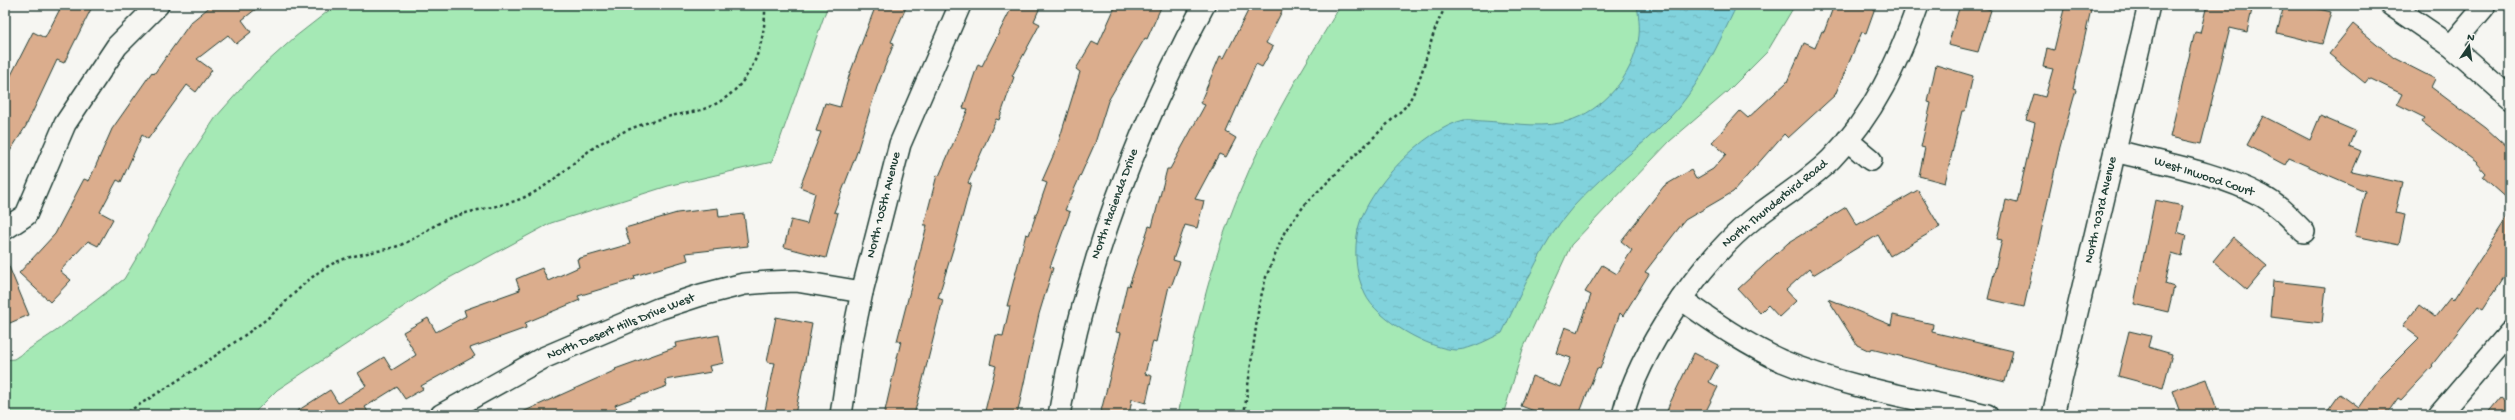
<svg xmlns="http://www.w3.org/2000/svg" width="2515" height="420" viewBox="0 0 2515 420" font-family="'Gochi Hand',sans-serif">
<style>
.grass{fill:#a5e9b5;stroke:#629374}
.water{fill:url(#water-ripples);stroke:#5a9699}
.building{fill:#dbad8d;stroke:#1f3d34}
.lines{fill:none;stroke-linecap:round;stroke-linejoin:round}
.minor-casing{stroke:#1f3d34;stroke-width:24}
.path{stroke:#1f3d34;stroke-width:2.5;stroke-dasharray:3 3;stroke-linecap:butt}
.minor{stroke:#f6f6f2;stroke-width:21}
.labels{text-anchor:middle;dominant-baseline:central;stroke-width:3.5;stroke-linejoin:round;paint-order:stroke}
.street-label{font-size:13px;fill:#1f3d34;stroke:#f6f6f2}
</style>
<defs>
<pattern id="water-ripples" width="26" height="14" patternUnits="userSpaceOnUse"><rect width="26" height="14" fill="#81d2dc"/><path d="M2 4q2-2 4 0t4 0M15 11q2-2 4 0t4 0" fill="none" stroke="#6fb5bd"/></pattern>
</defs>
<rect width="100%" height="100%" fill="#f6f6f2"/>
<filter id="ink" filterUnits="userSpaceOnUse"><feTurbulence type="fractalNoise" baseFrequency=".025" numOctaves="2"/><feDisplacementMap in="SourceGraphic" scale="8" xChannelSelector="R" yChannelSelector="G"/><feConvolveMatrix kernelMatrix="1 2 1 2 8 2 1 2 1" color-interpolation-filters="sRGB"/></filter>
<g filter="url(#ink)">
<g class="grass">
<path d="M336,5H828L772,162L668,186L551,223L438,284L277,390L252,415H5V360L14,359L56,331L124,279L143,247L186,162L216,117L255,73L295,37Z"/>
<path d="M1341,5H1795L1767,52L1727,92L1670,141L1571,245L1523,349L1503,415H1178C1193,341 1210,264 1239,194C1266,127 1304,66 1341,5Z"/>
</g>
<path class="water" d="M1637,5H1737C1718,44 1701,84 1671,116C1636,153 1591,181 1560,223C1537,256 1520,296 1502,333C1489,339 1472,349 1457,350C1430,350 1376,319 1365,294C1355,273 1354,251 1358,229C1367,189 1424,129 1464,120C1470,119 1477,121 1483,121C1507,122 1535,128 1560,123C1597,116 1629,82 1637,46C1641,33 1639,18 1637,5Z"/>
<g class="building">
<path d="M62,5H93L64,63L57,60L26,126L5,159V87L33,32L45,38Z"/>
<path d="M212,5H261L242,20L251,32L236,44L228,35L197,59L212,70L196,92L187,85L148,139L142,135L121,182L117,180L100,212L113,219L98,246L88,241L60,271L71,280L50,302L19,273L55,234L84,179L89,181L112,129L152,72L154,74L191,22Z"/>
<path d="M876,5H907L891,42L894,43L877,87L856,155L834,212L838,213L826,258L784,247L791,220L807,224L815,193L800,187L821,132L816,131L825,103L840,107L849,76Z"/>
<path d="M1013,5H1041L1034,21L1040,24L1012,76L1014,77L999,120L996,119L968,183L971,184L958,233L938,298L943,300L914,415H884L901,341H897L927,225H924L937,175L939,176L968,109L963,108L978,64L982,66Z"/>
<path d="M1116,5H1162L1147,39L1145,38L1108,101L1095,143L1065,210L1070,212L1050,267L1053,268L1039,314L1017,415H984L996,366L990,364L996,335L1003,336L1010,306H1007L1026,234L1029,235L1047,183L1042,181L1057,147L1080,72L1076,69L1092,42L1098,45Z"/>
<path d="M1251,5H1285L1266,43L1273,47L1262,67L1256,64L1226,132L1236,138L1226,157L1219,154L1195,199L1204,201L1197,228L1185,225L1173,260L1180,262L1171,287L1169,286L1156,342L1153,341L1145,374L1152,376L1146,403L1132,399L1129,415H1100L1121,333L1116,332L1127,285L1129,286L1149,226L1152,227L1167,169H1170L1205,105L1200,103L1220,56L1224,58Z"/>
<path d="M1834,5H1876L1866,33L1862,32L1835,95L1788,138L1784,134L1733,192L1685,220L1645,272L1649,274L1623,316L1620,313L1600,369L1597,368L1579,415H1545L1521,406L1532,376L1560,387L1571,358L1556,353L1565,327L1578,332L1591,295L1585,292L1602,265L1617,274L1632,250L1621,241L1664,186L1691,170L1696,179L1713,169L1726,154L1712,142L1740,111L1748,118L1787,82L1804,43L1815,48L1822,31L1824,32Z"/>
<path d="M1960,5H1975L1991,10L1978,52L1948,45Z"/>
<path d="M2065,5H2092L2073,89L2076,90L2060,147L2024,307L1988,299L2002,240L1997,239L2006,200L2017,203L2035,123L2026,120L2034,94L2045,97L2053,69L2043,67L2047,48L2054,50Z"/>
<path d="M2207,5H2253L2247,32L2230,28L2201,144L2170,137L2195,32L2200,33Z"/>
<path d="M2284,5H2303L2331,12L2322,44L2277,33Z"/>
<path d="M2353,24L2394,58L2435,79L2431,87L2486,128L2510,150V201L2483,177L2486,173L2476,162L2422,122L2425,118L2397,104L2402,94L2369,78L2365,83L2329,54Z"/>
<path d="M1936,65L1973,76L1965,111H1962L1945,183L1919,176L1925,148L1921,147L1931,103L1928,102Z"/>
<path d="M2263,116L2310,140L2320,116L2355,131L2349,146L2361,151L2352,172L2402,183L2395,213L2405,215L2399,245L2355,236L2365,191L2289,158L2285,165L2247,145Z"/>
<path d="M1918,190L1940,227L1890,256L1878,235L1813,275L1809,269L1786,290L1796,301L1779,317L1768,305L1760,313L1738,289L1788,243L1846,207L1857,225Z"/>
<path d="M2155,200L2183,206L2177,232L2186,235L2182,256L2172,253L2165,284L2174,287L2168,312L2134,304Z"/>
<path d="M718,208L719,217L744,214L748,246L686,253L688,260L634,276L635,279L578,296L580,300L525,323L526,328L470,348L475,356L421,386L423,389L405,399L397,387L365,407L370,415H291L330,390L338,403L366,386L358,373L384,357L392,370L416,355L403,332L428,318L436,332L466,316L464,310L520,290L516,279L542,268L548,281L579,267L577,259L630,244L625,228L677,213Z"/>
<path d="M2510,213V268L2483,309L2478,306L2432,365L2433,366L2401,400L2398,398L2386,415H2325L2340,394L2359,408L2382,375L2419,338L2403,326L2419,305L2435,317L2450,298L2453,301Z"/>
<path d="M2233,237L2267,266L2247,290L2213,261Z"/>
<path d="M5,257L29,315L5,325Z"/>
<path d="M2273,281L2326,287L2322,323L2270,317Z"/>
<path d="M1828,299L1891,325L1893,315L1933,324L1932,332L2013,351L2005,382L1871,349L1870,351L1857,345Z"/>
<path d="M776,317L812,324L795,415H764L775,363L767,362Z"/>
<path d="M2129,331L2151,336L2148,347L2172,354L2163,388L2118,376Z"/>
<path d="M719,335L724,363L709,366L711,372L665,380L667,386L615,405L617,409L604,415H516L616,370L615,369L676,347L675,343Z"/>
<path d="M1694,353L1718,365L1709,382L1718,387L1704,415H1666L1669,405Z"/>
<path d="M2206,379L2219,415H2181L2172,391Z"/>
<path d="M2501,397L2510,404V415H2486Z"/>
</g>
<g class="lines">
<g class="minor-casing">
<g id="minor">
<path d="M2391,5L2451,46L2510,98"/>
<path d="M2451,46L2484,7"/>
<path d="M1847,140L1871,160"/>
<path d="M2115,151C2162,163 2219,173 2262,196C2279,205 2291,219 2304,232"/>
<path d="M5,229L26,215L65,124L117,46L158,5"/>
<path d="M1681,299C1714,322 1746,345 1782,361C1847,388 1919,399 1987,415"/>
<path d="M441,415L543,358L658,309L701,295L744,284L769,282L796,281L862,292"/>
<path d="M841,415L852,340L862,292L900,144L960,5"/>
<path d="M1059,415C1084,270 1134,135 1204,5"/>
<path d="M1623,415C1639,351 1700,262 1752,220C1777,200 1808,182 1831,159C1874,115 1898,62 1918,5"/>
<path d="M2053,415L2149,5"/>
<path d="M2439,415L2510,332"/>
</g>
</g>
<g class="path">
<path d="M123,415C169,386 216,357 260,324C284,307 304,279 330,265C351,254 373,253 395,247C417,240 434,222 456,216C479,208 503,207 525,197C557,183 579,153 610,138C628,129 647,122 667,117C681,113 696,113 709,107C750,90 766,46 765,5"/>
<path d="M1244,415L1259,305L1266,277L1285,231L1307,202L1406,106C1427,75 1427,36 1447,5"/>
</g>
<use href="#minor" class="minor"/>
</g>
</g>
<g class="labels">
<g class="street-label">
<text transform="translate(2204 177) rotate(18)">West Inwood Court</text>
<text transform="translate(1115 204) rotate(-70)">North Hacienda Drive</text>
<text transform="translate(1775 204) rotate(-39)">North Thunderbird Road</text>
<text transform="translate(884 205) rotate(-76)">North 105th Avenue</text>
<text transform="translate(2101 210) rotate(-77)">North 103rd Avenue</text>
<text transform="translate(621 327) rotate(-22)">North Desert Hills Drive West</text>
</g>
</g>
<rect width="2515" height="420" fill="none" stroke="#f6f6f2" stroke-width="20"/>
<rect x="10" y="10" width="2495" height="400" fill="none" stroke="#1f3d34" stroke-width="1.5" filter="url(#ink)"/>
<g transform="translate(2469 46) rotate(13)" stroke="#f6f6f2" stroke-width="3" paint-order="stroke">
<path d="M0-3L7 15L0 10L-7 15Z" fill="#1f3d34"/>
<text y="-6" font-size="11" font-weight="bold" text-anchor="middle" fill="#1f3d34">N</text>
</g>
</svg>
